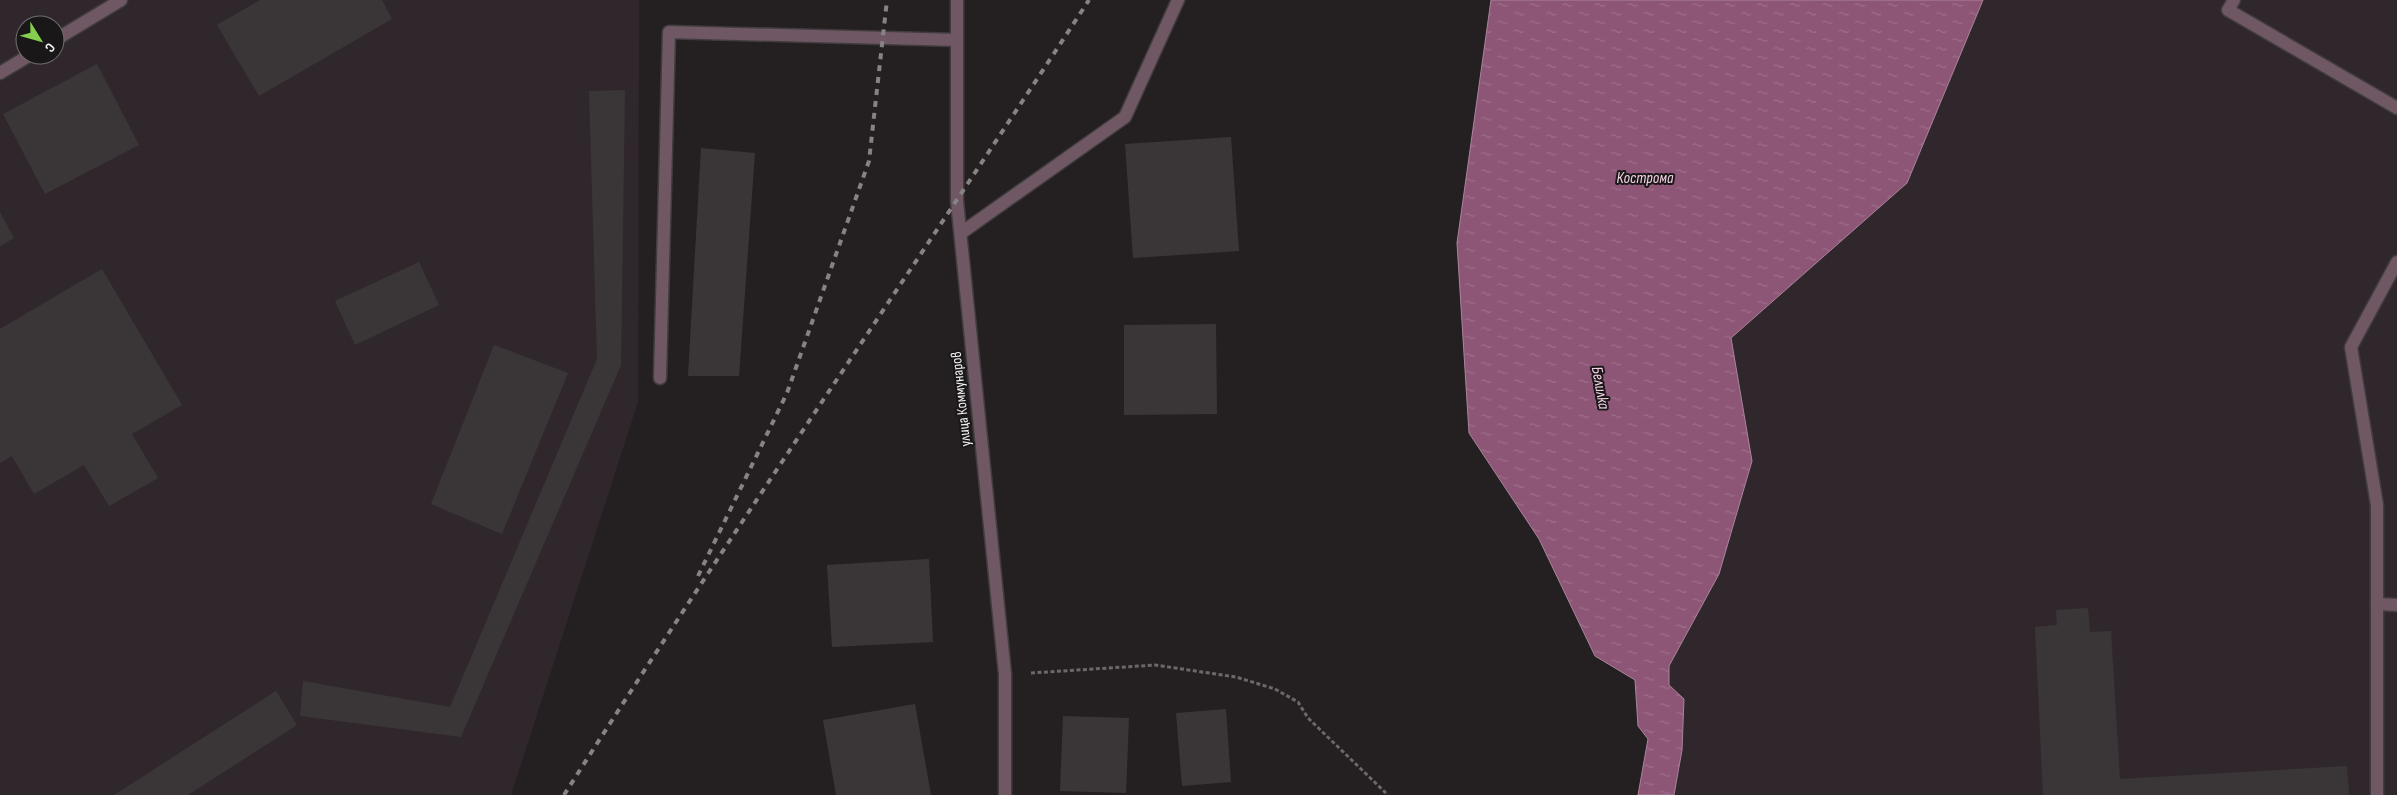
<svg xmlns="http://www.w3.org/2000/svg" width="2397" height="795" viewBox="0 0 2397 795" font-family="'Sofia Sans Condensed',sans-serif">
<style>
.built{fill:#30272c;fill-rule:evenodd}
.water{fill:url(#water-ripples);stroke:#ab849b}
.building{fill:#3a3638}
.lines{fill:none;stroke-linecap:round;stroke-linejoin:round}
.lane-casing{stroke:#413d3f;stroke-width:15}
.street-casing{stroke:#413d3f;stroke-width:15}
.path{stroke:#6b686a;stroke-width:3;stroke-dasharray:4 2.5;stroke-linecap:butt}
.lane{stroke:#6f5764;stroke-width:12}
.street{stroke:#6f5764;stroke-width:12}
.rail{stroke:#868385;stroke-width:4;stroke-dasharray:6 6;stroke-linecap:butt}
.labels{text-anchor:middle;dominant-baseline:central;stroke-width:4;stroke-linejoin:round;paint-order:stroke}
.street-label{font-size:15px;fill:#f2f0f1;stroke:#1a1719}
.water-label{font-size:16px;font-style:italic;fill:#f5d2e5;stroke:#1a1719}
</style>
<defs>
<pattern id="water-ripples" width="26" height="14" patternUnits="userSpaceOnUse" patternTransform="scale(1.25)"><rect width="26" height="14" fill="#8d5676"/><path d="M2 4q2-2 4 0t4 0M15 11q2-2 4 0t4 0" fill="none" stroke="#9e6f8a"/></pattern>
</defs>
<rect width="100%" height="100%" fill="#242022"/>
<g class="built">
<path d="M0,0H639L638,402L511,795H0ZM25,25H55V55H25Z"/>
<path d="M1983,0H2397V795H1674L1682,750L1684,699L1669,685V666L1719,574L1752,461L1731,338L1907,183Z"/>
</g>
<path class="water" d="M1491,0H1983L1907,183L1731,338L1752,461L1719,574L1669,666V685L1684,699L1682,750L1674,795H1638L1648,739L1638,726L1635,680L1595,656L1539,539L1469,433L1457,243Z"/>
<g class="building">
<path d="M260,0H382L392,19L259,96L217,25Z"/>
<path d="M97,64L139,145L45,194L3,114Z"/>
<path d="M625,90L621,365L461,737L300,716L303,681L450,707L597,359L589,91Z"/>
<path d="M1231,137L1239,251L1133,258L1125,144Z"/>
<path d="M701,148L755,153L739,376H688Z"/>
<path d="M0,212L14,238L0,246Z"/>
<path d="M419,262L439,305L355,345L335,301Z"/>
<path d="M102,269L182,405L132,434L158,478L109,506L84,465L34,494L12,456L0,463V329Z"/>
<path d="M1216,324L1217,414L1124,415V325Z"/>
<path d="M494,345L568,373L502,534L431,504Z"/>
<path d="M929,559L933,642L832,647L827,565Z"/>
<path d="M2088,608L2090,632L2111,631L2120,779L2347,766L2349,795H2043L2035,627L2057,625L2056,610Z"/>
<path d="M276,691L297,725L188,795H114Z"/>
<path d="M915,704L931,795H836L823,720Z"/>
<path d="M1226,709L1231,782L1182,786L1176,713Z"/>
<path d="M1063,716L1129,718L1126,793L1060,791Z"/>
</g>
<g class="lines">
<g class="lane-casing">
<g id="lane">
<path d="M2234,0L2228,10L2397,108"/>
<path d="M55,40L121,0"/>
<path d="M0,73L30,55"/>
<path d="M961,233L1125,117L1178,0"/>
<path d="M660,378L669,32L957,40"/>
<path d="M2377,604L2397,605"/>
<path d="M2377,795V505L2351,347L2397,262"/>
</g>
</g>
<g class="street-casing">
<path id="street" d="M957,0V201L1005,674V795"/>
</g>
<path class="path" d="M1031,673L1155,665L1236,677L1275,689L1298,702L1308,718L1388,795"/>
<use href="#lane" class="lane"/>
<use href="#street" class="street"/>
<g class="rail">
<path d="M698,576L787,393L869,161L887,0"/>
<path d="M564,795C735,527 915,266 1089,0"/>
</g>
</g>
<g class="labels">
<g class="street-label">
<text transform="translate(961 399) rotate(-96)">улица Коммунаров</text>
</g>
<g class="water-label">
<text x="1645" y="178">Кострома</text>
<text transform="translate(1600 388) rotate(80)">Белилка</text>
</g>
</g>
<g transform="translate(40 40) rotate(127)"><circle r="24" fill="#1a1719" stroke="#706e6f"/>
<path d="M0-4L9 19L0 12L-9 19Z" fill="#84cf4d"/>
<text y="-8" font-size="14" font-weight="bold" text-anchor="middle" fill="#f2f0f1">С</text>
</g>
</svg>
